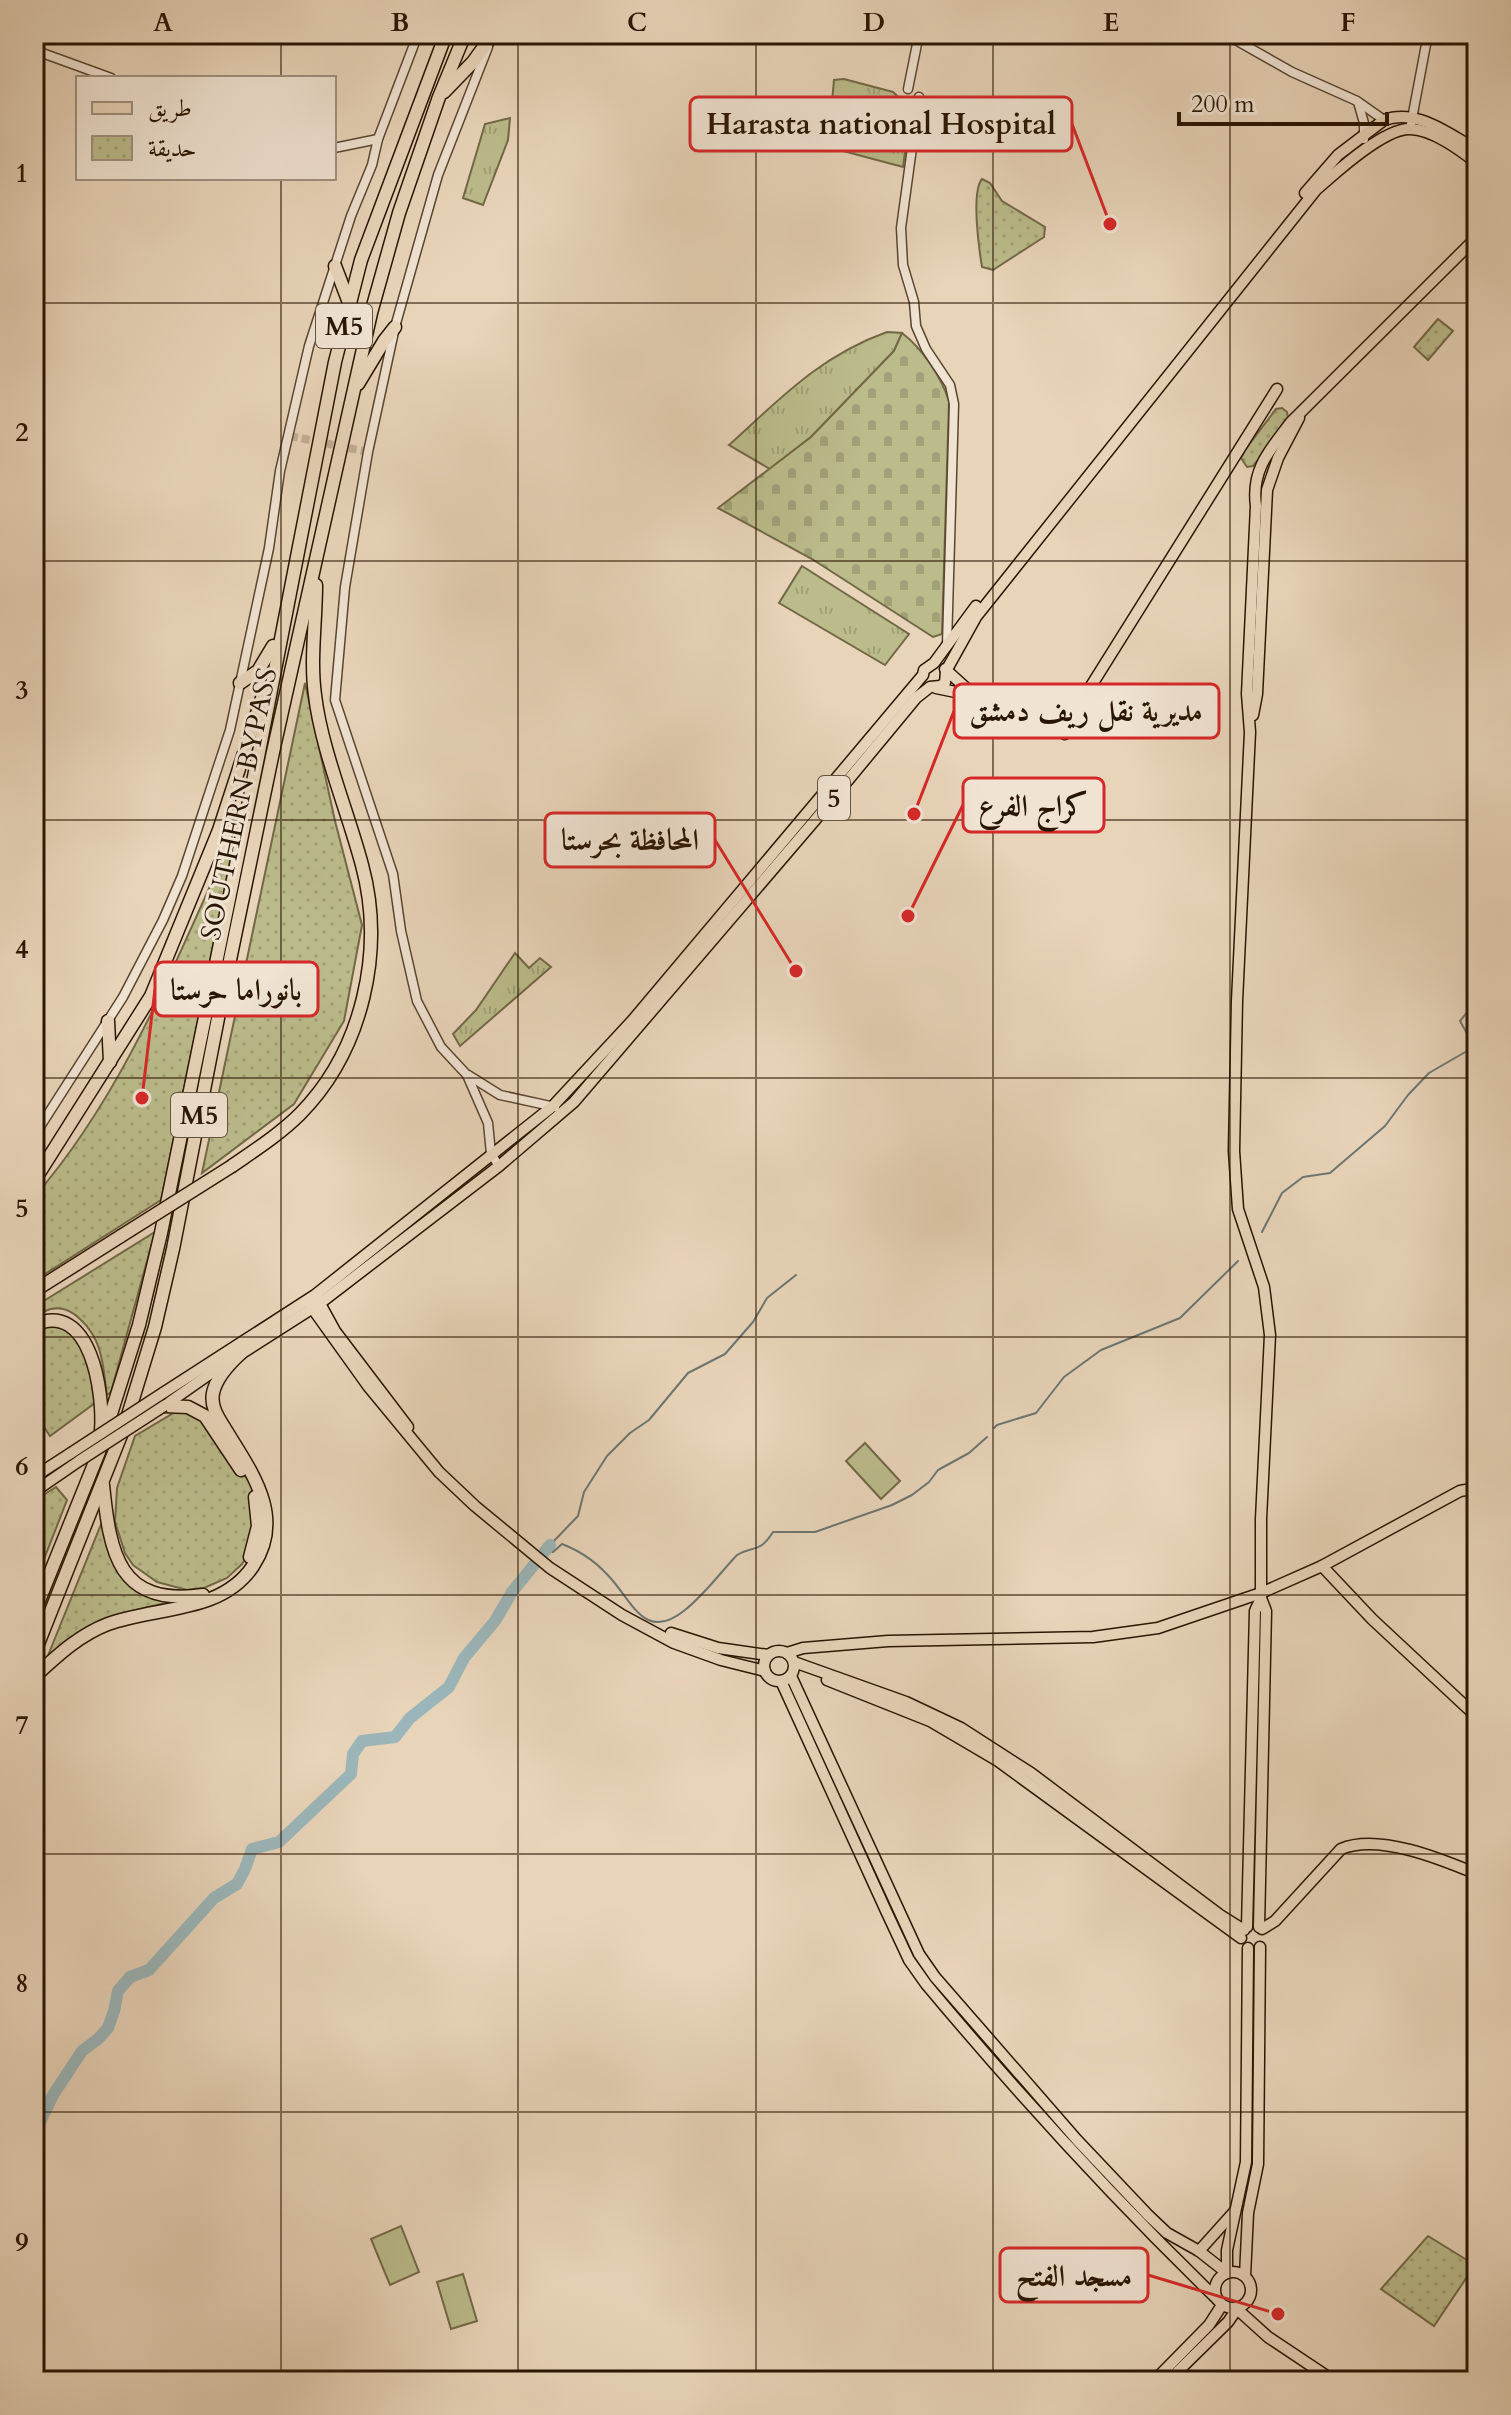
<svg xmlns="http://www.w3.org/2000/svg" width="1511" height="2415" viewBox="0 0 1511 2415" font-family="Cardo,Amiri,serif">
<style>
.grass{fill:url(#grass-tufts);stroke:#726846;stroke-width:2}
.cemetery{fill:url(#cemetery-stones);stroke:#726846;stroke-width:2}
.park{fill:url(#park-dots);stroke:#726846;stroke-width:2}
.garden{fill:#bbbb8b;stroke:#726846;stroke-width:2}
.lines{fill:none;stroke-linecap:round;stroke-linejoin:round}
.stream{stroke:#6d7670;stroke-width:2}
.river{stroke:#9bb6ba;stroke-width:12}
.minor-tunnel{stroke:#c2ae94;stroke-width:8;stroke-dasharray:8 4;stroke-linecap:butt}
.minor-casing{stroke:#594630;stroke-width:11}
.major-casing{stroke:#291602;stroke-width:13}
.highway-casing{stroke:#291602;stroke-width:15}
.minor{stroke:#f0e3d2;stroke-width:8}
.major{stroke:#e8d4b9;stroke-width:10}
.highway{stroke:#e8d4b9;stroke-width:12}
.major-bridge-casing{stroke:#291602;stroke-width:13;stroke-linecap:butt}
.highway-bridge-casing{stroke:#291602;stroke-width:15;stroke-linecap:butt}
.major-bridge{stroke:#e8d4b9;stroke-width:10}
.highway-bridge{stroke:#e8d4b9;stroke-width:12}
.grid{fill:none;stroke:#291602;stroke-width:2;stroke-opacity:0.55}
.labels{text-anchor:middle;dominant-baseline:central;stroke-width:6;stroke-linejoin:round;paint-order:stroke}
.shield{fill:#f0e3d2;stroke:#655440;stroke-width:2}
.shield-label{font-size:26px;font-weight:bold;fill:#291602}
.street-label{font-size:28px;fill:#291602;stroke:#f0e3d2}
.leader{fill:none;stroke:#d62828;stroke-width:3}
.callout-dot{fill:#d62828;stroke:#f0e3d2;stroke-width:3}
.callout{fill:#f0e3d2;stroke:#d62828;stroke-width:3}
.callout-label{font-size:30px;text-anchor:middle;font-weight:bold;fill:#291602}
.neatline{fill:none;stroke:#291602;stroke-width:3}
.grid-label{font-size:26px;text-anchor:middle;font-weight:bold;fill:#291602}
</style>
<defs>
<pattern id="grass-tufts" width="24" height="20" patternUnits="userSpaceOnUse" patternTransform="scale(2)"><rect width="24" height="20" fill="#bbbb8b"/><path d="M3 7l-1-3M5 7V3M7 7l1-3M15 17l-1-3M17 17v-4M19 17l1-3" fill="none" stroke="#a1a076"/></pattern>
<pattern id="cemetery-stones" width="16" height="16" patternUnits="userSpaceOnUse" patternTransform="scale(2)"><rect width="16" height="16" fill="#bbbb8b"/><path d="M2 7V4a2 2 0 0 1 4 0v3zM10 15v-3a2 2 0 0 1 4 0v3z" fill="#a1a076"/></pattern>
<pattern id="park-dots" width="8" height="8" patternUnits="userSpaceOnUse" patternTransform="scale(2)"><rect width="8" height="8" fill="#bbbb8b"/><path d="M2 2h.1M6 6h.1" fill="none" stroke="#a1a076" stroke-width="1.8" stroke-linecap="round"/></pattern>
</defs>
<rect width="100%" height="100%" fill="#e8d4b9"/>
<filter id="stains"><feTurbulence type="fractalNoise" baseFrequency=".0025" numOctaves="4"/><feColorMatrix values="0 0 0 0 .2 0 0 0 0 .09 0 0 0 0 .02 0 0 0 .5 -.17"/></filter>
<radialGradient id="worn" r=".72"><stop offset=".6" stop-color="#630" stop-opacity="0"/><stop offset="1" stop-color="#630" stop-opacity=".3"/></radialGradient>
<g class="grass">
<path d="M844,79L893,92L911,109L903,167L828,147L834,80Z"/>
<path d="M510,118L508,140L483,205L463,198L485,124Z"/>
<path d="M887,332L902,333L894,351L811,437L770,469L729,445C781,398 820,356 887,332Z"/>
<path d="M802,566L909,634L885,665L779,603Z"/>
<path d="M515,953L529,968L540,958L551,967L460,1046L453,1034L476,1010Z"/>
</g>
<path class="cemetery" d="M902,333C923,349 941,377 949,401L942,634L933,637L812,559L718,508L811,437L894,351Z"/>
<g class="park">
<path d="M982,179L990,183L1002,201L1045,227L1044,237L993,270L982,267C979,249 971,192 982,179Z"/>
<path d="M1438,319L1453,331L1428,360L1414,347Z"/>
<path d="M1282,408L1287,412L1288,418L1258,460L1253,466L1247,467L1241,458L1245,450L1276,409Z"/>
<path d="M305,683L335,821L362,925L344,1021L294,1104L202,1173Z"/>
<path d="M239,822L161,1200L34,1281V1197C127,1091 180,949 239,822Z"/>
<path d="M155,1232L111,1392L107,1395C103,1366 103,1340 80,1319C72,1311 63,1306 51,1309C46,1310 39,1314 34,1317V1307Z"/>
<path d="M61,1320L86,1346L95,1403L50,1436L34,1412V1329Z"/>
<path d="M182,1408L212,1423L256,1492L251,1550L242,1564L227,1578L204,1588L187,1590L157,1582L133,1565L125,1553L115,1522L117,1488L135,1436Z"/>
<path d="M56,1487L67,1500L34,1585V1501Z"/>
<path d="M106,1512L110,1540L139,1583L186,1599C128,1610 93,1618 47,1658Z"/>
<path d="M1428,2236L1475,2265L1434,2326L1381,2289Z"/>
</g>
<g class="garden">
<path d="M865,1443L900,1481L881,1499L846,1461Z"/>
<path d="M401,2226L419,2272L390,2285L371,2239Z"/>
<path d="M463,2274L477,2321L451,2329L437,2282Z"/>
</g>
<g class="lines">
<g class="stream">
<path d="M1262,1232L1282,1193L1303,1177L1330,1173L1385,1126L1408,1095L1429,1073L1467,1051L1473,1044L1460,1021L1477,1000"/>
<path d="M994,1428L997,1425L1036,1413L1064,1377L1101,1350L1180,1318L1238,1261"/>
<path d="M550,1545L578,1516L584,1492L607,1456L630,1433L649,1420L688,1373L725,1354L753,1322L767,1298L796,1275"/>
<path d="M546,1551L553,1552L562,1544C583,1552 599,1564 613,1581C634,1606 647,1641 685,1610C705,1594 720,1573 737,1555C754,1545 759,1554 773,1532H815L892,1505L912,1495L929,1482L938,1470L969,1453L987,1437"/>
</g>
<path class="river" d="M34,2134L53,2095L82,2051L98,2039L108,2028L114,2011L118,1991L130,1977L149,1970L214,1898L237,1884L245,1869L252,1849L279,1842L351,1774L353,1754L362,1741L395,1737L410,1718L449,1687L464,1658L495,1621L512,1592L550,1545"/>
<path class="minor-tunnel" d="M290,436L368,452"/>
<g class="minor-casing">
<g id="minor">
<path d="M1225,34L1292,72L1357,101L1384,120"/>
<path d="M488,47L438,175L395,327L368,452L345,587L335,700L393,874L401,931L417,1001L441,1047L467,1075L488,1123L491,1154L499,1166"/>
<path d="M34,50L111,78"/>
<path d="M908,89L919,34"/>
<path d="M919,97L901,228L903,265L914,302L916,326L926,349L950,385L954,404L947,645"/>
<path d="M1358,102L1364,123V139"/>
<path d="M1411,124L1428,34"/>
<path d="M334,148L378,139"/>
<path d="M468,1075L500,1095L555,1107"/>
<path d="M34,1136L123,997L163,920L182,876L230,730L269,548L280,471L309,346L351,216L372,165L378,139L418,34"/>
</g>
</g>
<g class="major-casing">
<g id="major">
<path d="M1305,193L1338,155L1384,120C1417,108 1449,134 1477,150"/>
<path d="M936,688L975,696L945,669"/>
<path d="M975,696L1065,734L1076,710L1277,389"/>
<path d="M1253,715L1257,694L1267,490L1278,458L1299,418"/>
<path d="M318,1300L335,1331L408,1427"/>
<path d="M310,1305L368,1386L439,1472L475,1506L550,1568L622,1615L674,1643L721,1660L765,1671"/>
<path d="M163,1393L315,1295L553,1106L632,1021L923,675L924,670L934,663L976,606"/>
<path d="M164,1406L214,1371L319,1304L499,1166L574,1102L816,819L916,698L930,687L940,686L945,683L946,671L976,617L1316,190C1335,173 1384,128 1410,129C1432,129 1460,150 1477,163"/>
<path d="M34,1477L71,1453"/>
<path d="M34,1492L79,1461"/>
<path d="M1322,1566L1372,1619L1477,1717"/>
<path d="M1261,1598V1519L1270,1335L1264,1287L1238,1209L1234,1151L1237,1001L1250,732L1247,694L1256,506C1251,469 1270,450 1291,422L1477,237"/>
<path d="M671,1633L718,1648L768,1655"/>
<circle cx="779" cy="1666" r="15"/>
<path d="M787,1653L803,1648L888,1641L1093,1637L1158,1628L1261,1593L1322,1566L1460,1491L1477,1488"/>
<path d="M794,1662L906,1702L961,1728L1031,1773L1220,1915L1244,1930"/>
<path d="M791,1676L919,1954L935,1977L1077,2140L1147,2214L1167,2233L1199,2251L1227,2273"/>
<path d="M827,1680L930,1721L998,1761L1241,1938"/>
<path d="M781,1681L887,1913L909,1960L926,1984C1018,2094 1114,2199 1217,2299"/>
<path d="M1247,1927L1255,1611L1261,1598L1266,1611L1259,1927"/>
<path d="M1262,1929L1275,1921L1341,1849C1378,1833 1441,1859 1477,1874"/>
<path d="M1199,2251L1234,2212"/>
<circle cx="1233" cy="2290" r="18"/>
<path d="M1227,2273V2250L1246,2162L1248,1948"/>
<path d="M1245,2276L1248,2213L1258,2164L1260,1947"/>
<path d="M1154,2381L1209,2325L1222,2305"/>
<path d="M1168,2381L1228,2322L1237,2309L1268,2337L1334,2381"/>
</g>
</g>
<g class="highway-casing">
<g id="highway">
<path d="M444,92L473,62L493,34"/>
<path d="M335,266L348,300"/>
<path d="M358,384L384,341L395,327"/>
<path d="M240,683L258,671L273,646"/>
<path d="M108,1021L110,1062"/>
<path d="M232,1166C255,1150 280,1134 300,1114C363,1050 385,950 362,865C348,812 321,748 315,695C310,660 316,621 316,585"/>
<path d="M34,1181L151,996L219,830L264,692"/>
<path d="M34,1291L121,1236"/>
<path d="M34,1325C91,1299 104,1393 101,1431"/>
<path d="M164,1406L188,1407L205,1416L241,1470"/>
<path d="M103,1485C110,1553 118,1607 203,1595"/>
<path d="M250,1557L258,1526L255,1497"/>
<path d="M34,1613L99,1452L139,1325L161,1233L258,757L335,362L361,260L446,34"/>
<path d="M34,1654L125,1425L155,1327L173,1249L219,1013L273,752L371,313L399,213L439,97L465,34"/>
<path d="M34,1677C57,1656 79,1635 108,1624C156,1606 221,1614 253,1566C285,1518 253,1474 227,1432C220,1420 210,1408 213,1393C216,1378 230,1363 241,1353"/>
</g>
</g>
<use href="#minor" class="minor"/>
<use href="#major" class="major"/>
<use href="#highway" class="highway"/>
<g class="major-bridge-casing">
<g id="major-bridge">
<path d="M71,1453L163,1393"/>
<path d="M79,1461L164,1406"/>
</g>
</g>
<g class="highway-bridge-casing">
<path id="highway-bridge" d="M121,1236L232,1166"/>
</g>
<use href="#major-bridge" class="major-bridge"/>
<use href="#highway-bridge" class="highway-bridge"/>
</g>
<path class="grid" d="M281,34V78M518,34V2381M756,34V2381M993,34V2381M1230,34V2381M281,178V2381M34,303H1477M34,561H1477M34,820H1477M34,1078H1477M34,1337H1477M34,1595H1477M34,1854H1477M34,2112H1477"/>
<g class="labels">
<g class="shield">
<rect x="316" y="304" width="56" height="44" rx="6"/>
<rect x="818" y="776" width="32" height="44" rx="6"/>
<rect x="171" y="1093" width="56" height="44" rx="6"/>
</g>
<g class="shield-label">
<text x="344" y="326">M5</text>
<text x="834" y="798">5</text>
<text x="199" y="1115">M5</text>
</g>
<g class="street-label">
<text transform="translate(239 804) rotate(-78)">SOUTHERN BYPASS</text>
</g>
</g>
<path class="leader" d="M1110 224L1072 124M914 814L954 711M908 916L963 805M796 971L715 840M142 1098L155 989M1278 2314L1148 2275"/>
<g class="callout-dot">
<circle cx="1110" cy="224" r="8"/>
<circle cx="914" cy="814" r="8"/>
<circle cx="908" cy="916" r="8"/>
<circle cx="796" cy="971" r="8"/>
<circle cx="142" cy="1098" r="8"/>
<circle cx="1278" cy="2314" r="8"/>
</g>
<g class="callout">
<rect x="690" y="97" width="382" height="54" rx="8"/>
<rect x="954" y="684" width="265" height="54" rx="8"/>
<rect x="963" y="778" width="141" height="54" rx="8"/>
<rect x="545" y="813" width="170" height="54" rx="8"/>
<rect x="155" y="962" width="163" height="54" rx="8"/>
<rect x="1000" y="2248" width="148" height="54" rx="8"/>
</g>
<g class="callout-label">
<text x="881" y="134">Harasta national Hospital</text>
<text x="1086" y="721">مديرية نقل ريف دمشق</text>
<text x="1033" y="816">كراج الفرع</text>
<text x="630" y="850">المحافظة بحرستا</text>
<text x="236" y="1000">بانوراما حرستا</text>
<text x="1074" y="2286">مسجد الفتح</text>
</g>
<rect width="1511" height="2415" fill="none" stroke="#e8d4b9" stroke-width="88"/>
<rect x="76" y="76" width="260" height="104" fill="#f0e3d2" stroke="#a0917f" stroke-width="2"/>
<rect x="92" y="102" width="40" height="12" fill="#e8d4b9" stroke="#a0917f" stroke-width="2"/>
<text x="148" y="116" font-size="24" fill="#291602">طريق</text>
<rect x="92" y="136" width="40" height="24" fill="url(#park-dots)" stroke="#a0917f" stroke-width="2"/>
<text x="148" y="156" font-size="24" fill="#291602">حديقة</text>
<path d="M1179 112v12h208v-12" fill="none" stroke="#291602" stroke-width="4"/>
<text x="1191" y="112" font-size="24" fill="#291602" stroke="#f0e3d2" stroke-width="6" paint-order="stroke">200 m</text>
<rect x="44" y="44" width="1423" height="2327" class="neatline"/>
<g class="grid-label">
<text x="163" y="31">A</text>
<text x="400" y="31">B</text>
<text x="637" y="31">C</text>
<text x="874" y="31">D</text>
<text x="1111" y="31">E</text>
<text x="1348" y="31">F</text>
<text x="22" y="182">1</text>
<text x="22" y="441">2</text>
<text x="22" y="699">3</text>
<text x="22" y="958">4</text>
<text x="22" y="1217">5</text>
<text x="22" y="1475">6</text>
<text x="22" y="1734">7</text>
<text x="22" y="1992">8</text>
<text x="22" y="2251">9</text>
</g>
<rect width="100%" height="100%" filter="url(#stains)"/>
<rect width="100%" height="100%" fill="url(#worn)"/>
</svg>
